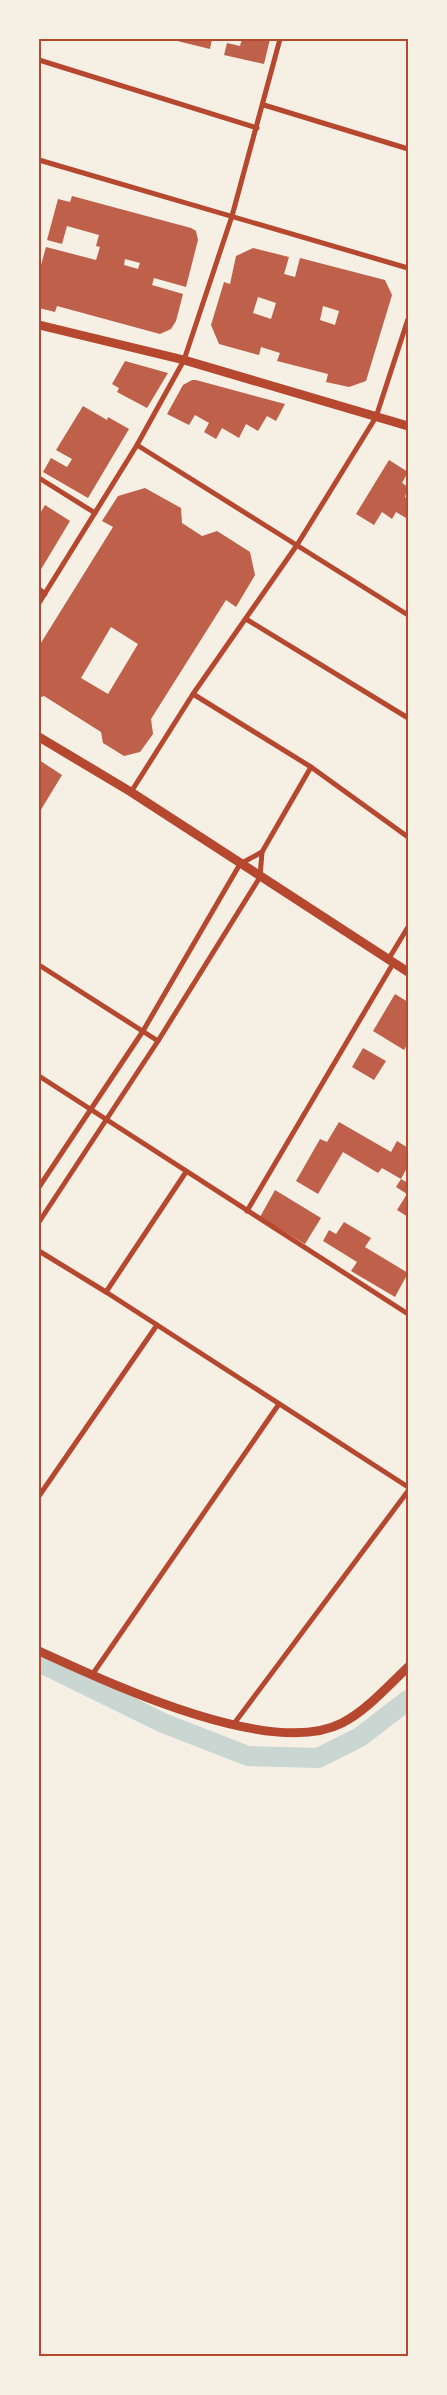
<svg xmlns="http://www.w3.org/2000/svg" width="447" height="2395" viewBox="0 0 447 2395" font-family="Bitter,serif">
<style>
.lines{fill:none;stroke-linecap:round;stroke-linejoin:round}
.canal{stroke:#c9d6d2;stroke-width:20}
.building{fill:#bf614a;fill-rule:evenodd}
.minor{stroke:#b5482f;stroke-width:5}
.tertiary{stroke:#b5482f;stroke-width:9}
.neatline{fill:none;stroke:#b5482f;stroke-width:2}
</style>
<rect width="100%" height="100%" fill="#f6efe4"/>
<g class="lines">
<path class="canal" d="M39,1662L163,1723L248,1756L318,1758L360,1737L408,1700"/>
</g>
<g class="building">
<path d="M169,39H212L210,49Z"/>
<path d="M242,39H270L264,64L224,55L227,43L240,46Z"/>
<path d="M72,196L191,228L196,231L198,240L186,287L154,278L152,285L183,294L176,321L171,329L160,334L57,306L55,312L39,308V272L46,247L96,260L100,247L96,246L99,235L67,226L62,244L47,240L58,199L70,202ZM125,259L140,263L138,269L124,265Z"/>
<path d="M253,248L289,257L284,274L295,277L300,258L385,280L392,295L366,381L349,387L326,382L328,374L277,361L280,353L261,347L259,355L219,344L211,325L224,282L230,284L236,256ZM258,297L276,303L271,319L253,313ZM323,306L339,311L335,325L320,320Z"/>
<path d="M125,361L168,373L147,408L117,392L119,388L112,384Z"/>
<path d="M192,380H196L285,404L276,421L267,416L258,431L246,424L239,438L222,428L216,439L204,432L209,423L195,415L189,425L167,414L183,385Z"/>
<path d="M83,406L107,420L108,417L129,429L88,498L43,472L51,458L67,467L72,459L56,450Z"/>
<path d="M389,460L408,472L402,483L408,487L405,497L408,499V514L406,518L396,512L392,519L382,512L374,525L356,514Z"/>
<path d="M145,488L181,508L182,523L202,536L217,531L250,552L255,575L236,607L226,600L151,719L153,734L140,752L124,756L103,743L101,732L44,696L39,698V646L113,527L102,521L118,496ZM111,627L138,644L108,694L81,678Z"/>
<path d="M45,505L70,521L40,571L39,515Z"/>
<path d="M39,760L62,775L39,813Z"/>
<path d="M395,994L408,1002V1043L404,1050L373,1031Z"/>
<path d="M363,1048L386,1061L374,1080L352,1067Z"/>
<path d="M339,1122L391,1152L397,1141L408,1148V1166L401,1179L382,1168L378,1173L343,1152L318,1194L296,1181L320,1139L327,1142Z"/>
<path d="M401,1179L408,1183V1217L397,1210L407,1194L396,1187Z"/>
<path d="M275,1190L321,1218L305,1244L260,1217Z"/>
<path d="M344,1222L371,1238L365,1247L408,1273L395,1297L351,1271L357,1262L323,1241L329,1230L336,1234Z"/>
</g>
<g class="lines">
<g class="minor">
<path d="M39,60L257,128"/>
<path d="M264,105L408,149"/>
<path d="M39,160L408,268"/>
<path d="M137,445L408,615"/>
<path d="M39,478L95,513"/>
<path d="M39,589L45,594"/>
<path d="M39,603L137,445L184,360L232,216L280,39"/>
<path d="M246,619L408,718"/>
<path d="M193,694L311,767L408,837"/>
<path d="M131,792L193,694L297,545L376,417L408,319"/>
<path d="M388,960L408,927"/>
<path d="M39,965L158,1041"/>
<path d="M39,1076L408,1314"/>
<path d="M39,1187L143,1031L240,864L262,852L311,767"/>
<path d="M247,1211L394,962"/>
<path d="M39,1222L158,1041L260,877L262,852"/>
<path d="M39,1251L106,1292L408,1487"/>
<path d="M106,1292L186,1172"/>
<path d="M39,1496L157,1325"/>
<path d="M92,1675L279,1404"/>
<path d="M233,1725L408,1491"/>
</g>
<g class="tertiary">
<path d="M39,325L184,360L408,426"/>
<path d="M39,737L131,792L408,972"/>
<path d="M39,1651C107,1682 271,1760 342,1723C367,1710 388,1686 408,1667"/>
</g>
</g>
<rect width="447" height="2395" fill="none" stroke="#f6efe4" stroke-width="80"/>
<rect x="40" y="40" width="367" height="2315" class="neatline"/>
</svg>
